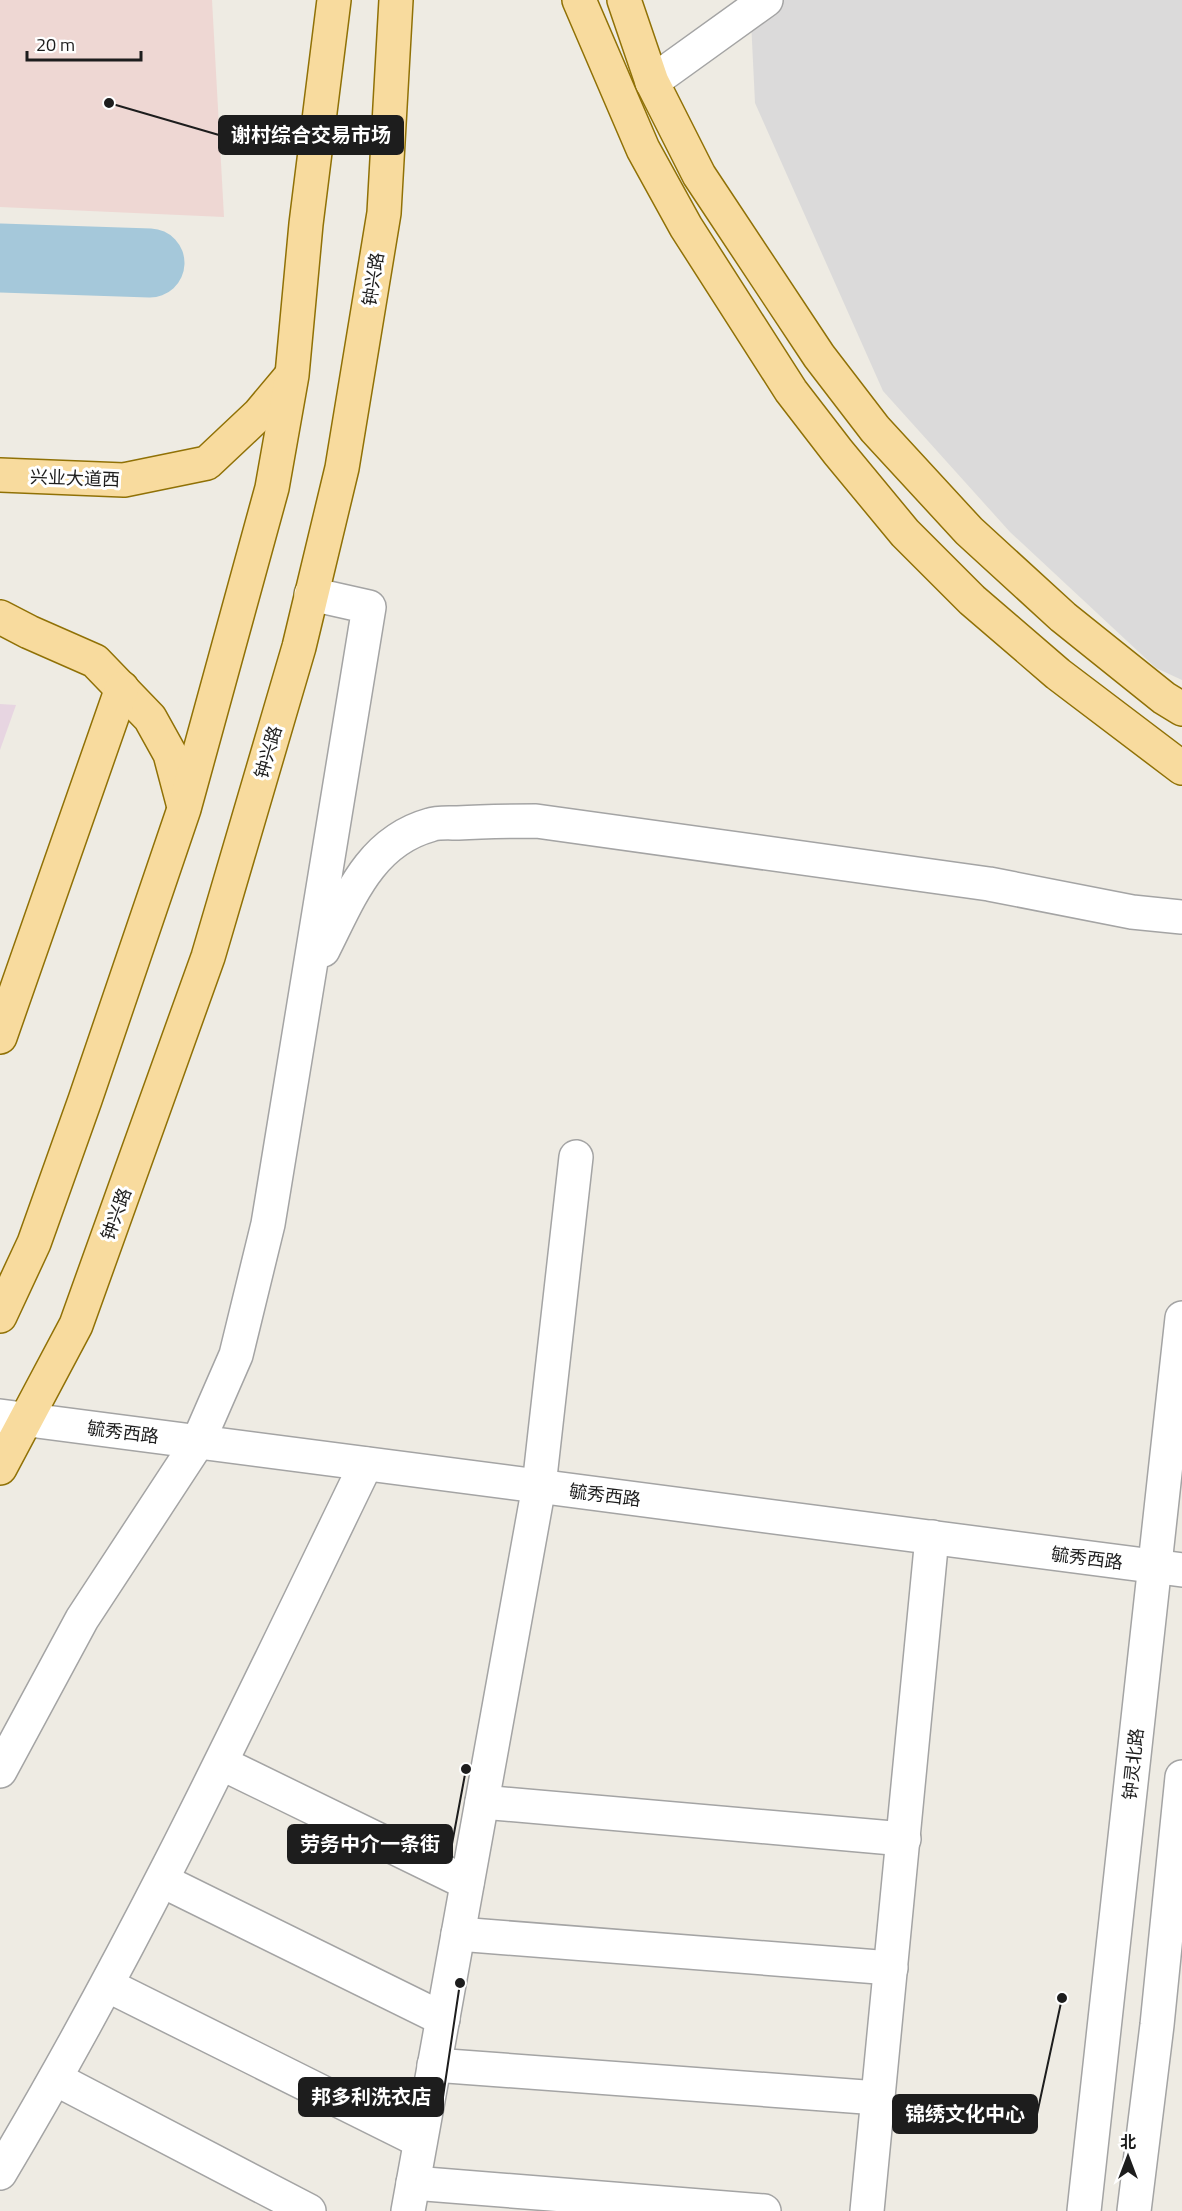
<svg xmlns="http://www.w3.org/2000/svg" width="1182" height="2211" viewBox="0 0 1182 2211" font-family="'Titillium Web','Noto Sans SC',sans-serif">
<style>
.residential{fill:#dbdada}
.commercial{fill:#eed7d3}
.industrial{fill:#e7d5e1}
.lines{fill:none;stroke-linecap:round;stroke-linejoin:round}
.river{stroke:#a5c8da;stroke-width:69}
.minor-casing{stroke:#a4a4a4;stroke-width:36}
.major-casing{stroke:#907106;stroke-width:36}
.minor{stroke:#fff;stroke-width:33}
.major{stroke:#f8db9e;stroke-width:33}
.labels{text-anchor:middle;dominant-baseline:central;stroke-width:6;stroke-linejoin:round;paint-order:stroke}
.street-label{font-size:18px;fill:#1d1d1d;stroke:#fff}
.leader{fill:none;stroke:#1d1d1d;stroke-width:2}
.callout-dot{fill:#1d1d1d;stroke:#fff;stroke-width:2}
.callout{fill:#1d1d1d;stroke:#1d1d1d;stroke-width:2}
.callout-label{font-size:20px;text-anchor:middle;font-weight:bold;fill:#fff}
</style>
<rect width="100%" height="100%" fill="#eeebe3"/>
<path class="residential" d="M750,0H1182V680L1156,668L1010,532L883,391L755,103Z"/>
<path class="commercial" d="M0,0H212L224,217L0,207Z"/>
<path class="industrial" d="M0,704L16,705L0,750Z"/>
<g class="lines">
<path class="river" d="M0,258L150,263"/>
<g class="minor-casing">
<g id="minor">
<path d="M652,82L766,0"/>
<path d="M323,950C349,899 369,842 430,825C438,822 449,823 458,823C484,821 510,821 536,821L989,884L1132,912L1182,917"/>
<path d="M0,1416L1182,1570"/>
<path d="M221,1763L467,1883"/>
<path d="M0,1771L82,1619L198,1442L236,1355L268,1224L369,607L311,594"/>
<path d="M482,1802L904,1839"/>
<path d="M163,1881L443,2019"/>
<path d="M458,1934L891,1968"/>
<path d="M107,1985L420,2141"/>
<path d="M434,2065L878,2098"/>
<path d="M56,2079L309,2211"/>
<path d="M0,2173C137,1944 250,1703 366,1464"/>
<path d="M413,2183L764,2211"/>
<path d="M408,2211L539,1486L576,1157"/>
<path d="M867,2211L932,1537"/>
<path d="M1084,2211L1182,1318"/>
<path d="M1134,2211L1157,2025L1182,1777"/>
</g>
</g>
<g class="major-casing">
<g id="major">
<path d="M579,0L643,149L686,227L791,391L838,452L905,533L972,600L1058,674L1182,768"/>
<path d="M624,0L652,82L699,175L819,356L875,429L969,531L1063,617L1164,698L1182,709"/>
<path d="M0,475L124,480L207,463L259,414L290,377"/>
<path d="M0,617L29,632L95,661L150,718L170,754L184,807"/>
<path d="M0,1037L122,688"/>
<path d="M0,1316L34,1243L85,1100L184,809L272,488L292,375L306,224L334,0"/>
<path d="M0,1468L76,1325L208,957L299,647L342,468L384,213L396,0"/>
</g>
</g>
<use href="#minor" class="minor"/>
<use href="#major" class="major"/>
</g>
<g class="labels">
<g class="street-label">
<text transform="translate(373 279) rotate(-81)">钟兴路</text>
<text transform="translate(75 478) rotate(2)">兴业大道西</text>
<text transform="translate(268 752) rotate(-74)">钟兴路</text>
<text transform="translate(116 1214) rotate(-70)">钟兴路</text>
<text transform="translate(123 1432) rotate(7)">毓秀西路</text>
<text transform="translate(605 1495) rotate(7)">毓秀西路</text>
<text transform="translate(1087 1558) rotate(7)">毓秀西路</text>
<text transform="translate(1133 1764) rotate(-84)">钟灵北路</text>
</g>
</g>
<path class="leader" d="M109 103L219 135M466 1769L452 1844M460 1983L443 2097M1062 1998L1037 2114"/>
<g class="callout-dot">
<circle cx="109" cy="103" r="6"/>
<circle cx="466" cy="1769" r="6"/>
<circle cx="460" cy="1983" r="6"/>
<circle cx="1062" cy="1998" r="6"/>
</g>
<g class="callout">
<rect x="219" y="116" width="184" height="38" rx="6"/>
<rect x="288" y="1825" width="164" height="38" rx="6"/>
<rect x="299" y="2078" width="144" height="38" rx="6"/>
<rect x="893" y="2095" width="144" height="38" rx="6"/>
</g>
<g class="callout-label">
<text x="311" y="142">谢村综合交易市场</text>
<text x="370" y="1851">劳务中介一条街</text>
<text x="371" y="2104">邦多利洗衣店</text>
<text x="965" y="2121">锦绣文化中心</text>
</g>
<g transform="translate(1128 2157)" stroke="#ffffff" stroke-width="4.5" paint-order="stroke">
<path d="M0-4.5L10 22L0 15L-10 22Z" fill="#1d1d1d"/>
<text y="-9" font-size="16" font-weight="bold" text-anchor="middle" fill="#1d1d1d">北</text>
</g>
<path d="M27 51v9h114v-9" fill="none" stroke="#1d1d1d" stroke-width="3"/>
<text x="36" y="51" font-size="18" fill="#1d1d1d" stroke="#ffffff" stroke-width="4.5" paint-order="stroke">20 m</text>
</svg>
